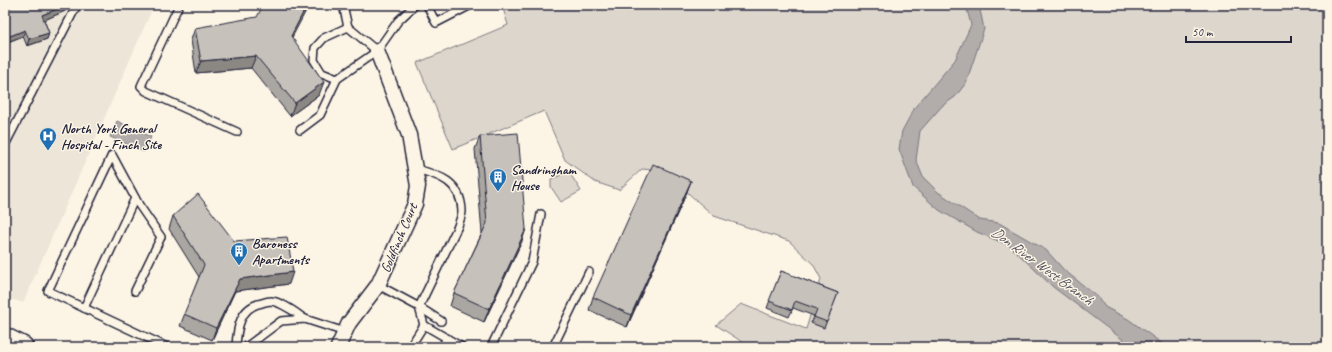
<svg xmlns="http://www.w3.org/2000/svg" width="1332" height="352" viewBox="0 0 1332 352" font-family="Caveat,sans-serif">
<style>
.built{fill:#ece5d8}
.green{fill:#dcd6cc;stroke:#7f7c84}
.water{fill:#b2adab;stroke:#78757e}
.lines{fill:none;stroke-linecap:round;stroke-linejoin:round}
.service-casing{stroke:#22223b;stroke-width:10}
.minor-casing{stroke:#22223b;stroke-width:17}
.secondary-casing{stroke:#22223b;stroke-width:23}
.service{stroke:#fcf5e5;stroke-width:7}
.minor{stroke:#fcf5e5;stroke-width:14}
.secondary{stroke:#fcf5e5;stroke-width:20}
.wall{fill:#aaa6a1;stroke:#22223b}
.shaded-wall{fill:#8b8783;stroke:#22223b}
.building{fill:#c6c1bb;stroke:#22223b}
.labels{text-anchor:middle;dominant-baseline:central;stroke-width:3;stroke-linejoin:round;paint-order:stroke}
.poi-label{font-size:14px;font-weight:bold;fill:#22223b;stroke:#fcf5e5;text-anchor:start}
.street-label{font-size:14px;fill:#22223b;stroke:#fcf5e5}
.water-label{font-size:15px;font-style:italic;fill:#545362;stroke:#fcf5e5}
</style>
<rect width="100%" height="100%" fill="#fcf5e5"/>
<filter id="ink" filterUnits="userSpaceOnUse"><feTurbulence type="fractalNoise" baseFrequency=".025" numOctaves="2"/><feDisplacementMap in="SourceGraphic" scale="8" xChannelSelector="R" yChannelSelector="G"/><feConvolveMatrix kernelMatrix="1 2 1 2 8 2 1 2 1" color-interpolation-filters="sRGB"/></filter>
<g filter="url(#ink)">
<path class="built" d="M5,5H154L23,303L5,297Z"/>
<g class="green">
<path d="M502,5H1307L1327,11V347H750L716,325L741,304L806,329L821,279L813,264L789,241L714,216L663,171L642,169L619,190L595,182L565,160L544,111L453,149L417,63L508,25Z"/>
<path d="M569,172L581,191L561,202L551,187V179Z"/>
</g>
<g class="water">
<path d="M966,5H979L984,29L966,83L955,97L942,106L920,131L916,160L923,177L938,192L980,220L999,223L1046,250L1064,270L1098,297L1105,307L1128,319L1167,347H1134L1126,342L1053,287L1010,246L977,232L939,210L913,187L899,149L902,131L915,107L955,60L971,25Z"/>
<path d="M117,121L151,137L144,152L110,137Z"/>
</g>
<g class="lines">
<g class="service-casing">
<g id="service">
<path d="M179,5L141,86L146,91L237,132"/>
<path d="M343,5L348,27L377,51"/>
<path d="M427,5L436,23L471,5"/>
<path d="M337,79L322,73L314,60L315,48L324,38L348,27"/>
<path d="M300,130L320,115L337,79L377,51L398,21L415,5"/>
<path d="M5,145L77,5"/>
<path d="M378,285L419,307L441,321"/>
<path d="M135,291L161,237L139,205L112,155L48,291L167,347"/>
<path d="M84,308L135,198"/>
<path d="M424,325L462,347"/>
<path d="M236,347C237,328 240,307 262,303C265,302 269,301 271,301C282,302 296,313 305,319"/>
<path d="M246,347L281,321L305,319L345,332"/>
<path d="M410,347L424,325L419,307L458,226C459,222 462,216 462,211C461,182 440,175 416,169"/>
<path d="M442,347L447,338"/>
<path d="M491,347L532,262L541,214"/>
<path d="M553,347L589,272"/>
</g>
</g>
<g class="minor-casing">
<path id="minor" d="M338,347L349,323L378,285L415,204L418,186L409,135L377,51"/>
</g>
<g class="secondary-casing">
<path id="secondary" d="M5,338L23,347"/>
</g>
<use href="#service" class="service"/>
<use href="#minor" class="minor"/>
<use href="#secondary" class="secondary"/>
</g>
<g class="wall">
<path d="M5,5H67L65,11L44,20L49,33L47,39L27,46L23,36L5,43Z"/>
<path d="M195,28L292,38L319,95L290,116L251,68L196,73L191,40Z"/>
<path d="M480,136L522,241L484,322L450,306L454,293L482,233L475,149Z"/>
<path d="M691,181L686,194L627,327L589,310L593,297Z"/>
<path d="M173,216L234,241L289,284L235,291L212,340L180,326L199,277L169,229Z"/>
<path d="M781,271L838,293L824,328L811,323L814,316L793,308L789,317L767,308Z"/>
</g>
<g class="shaded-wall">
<path d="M67,5L65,11L40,22L42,15Z"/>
<path d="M307,5H309L286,49L291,36Z"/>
<path d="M25,30L23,36L5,43V38Z"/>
<path d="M49,33L47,39L27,46L29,39Z"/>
<path d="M256,56L251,68L196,73L201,61Z"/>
<path d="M324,82L319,95L290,116L295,103Z"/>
<path d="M691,181L686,194L627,327L631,315Z"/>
<path d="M526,229L522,241L484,322L489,309Z"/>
<path d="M293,272L289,284L235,291L212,340L216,328L240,279Z"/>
</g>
<g class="building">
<path d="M5,5H67L42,15L49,33L29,39L25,30L5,38Z"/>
<path d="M263,5H307L291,36L324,82L295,103L256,56L201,61L195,28L257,17Z"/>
<path d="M518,133L526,229L489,309L454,293L487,223L480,136Z"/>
<path d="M653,164L691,181L631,315L593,297Z"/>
<path d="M198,194L234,241L287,237L293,272L240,279L216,328L184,314L204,265L173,216Z"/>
<path d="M781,271L838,293L827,322L814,317L817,309L795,301L792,310L769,301Z"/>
</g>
</g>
<defs>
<g id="hospital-pin" transform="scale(0.9)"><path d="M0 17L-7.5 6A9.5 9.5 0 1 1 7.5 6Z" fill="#1f6fb2" stroke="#fcf5e5"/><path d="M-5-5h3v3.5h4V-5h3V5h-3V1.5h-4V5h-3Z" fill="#fff"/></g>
<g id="building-pin" transform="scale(0.9)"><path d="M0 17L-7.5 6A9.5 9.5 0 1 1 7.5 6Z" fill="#1f6fb2" stroke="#fcf5e5"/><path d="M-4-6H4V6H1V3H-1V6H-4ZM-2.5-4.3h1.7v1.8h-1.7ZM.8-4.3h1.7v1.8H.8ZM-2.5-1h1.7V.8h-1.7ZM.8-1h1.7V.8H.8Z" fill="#fff"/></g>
</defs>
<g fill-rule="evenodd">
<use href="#hospital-pin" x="48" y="136"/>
<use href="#building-pin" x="498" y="177"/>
<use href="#building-pin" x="239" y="251"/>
</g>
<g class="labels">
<g class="poi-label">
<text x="61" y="128">North York General<tspan x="61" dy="16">Hospital - Finch Site</tspan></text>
<text x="511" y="169">Sandringham<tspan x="511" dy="16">House</tspan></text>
<text x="252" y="243">Baroness<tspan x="252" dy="16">Apartments</tspan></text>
</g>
<g class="street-label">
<text transform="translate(399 238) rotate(-67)">Goldfinch Court</text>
</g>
<g class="water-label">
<text transform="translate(1042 266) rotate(36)">Don River West Branch</text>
</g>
</g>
<rect width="1332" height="352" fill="none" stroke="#fcf5e5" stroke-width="20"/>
<rect x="10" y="10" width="1312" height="332" fill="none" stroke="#22223b" stroke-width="1.5" filter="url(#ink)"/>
<path d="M1186 36v6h105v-6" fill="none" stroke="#22223b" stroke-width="2"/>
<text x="1192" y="36" font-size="12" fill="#22223b" stroke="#fcf5e5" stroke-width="3" paint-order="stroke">50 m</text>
</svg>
